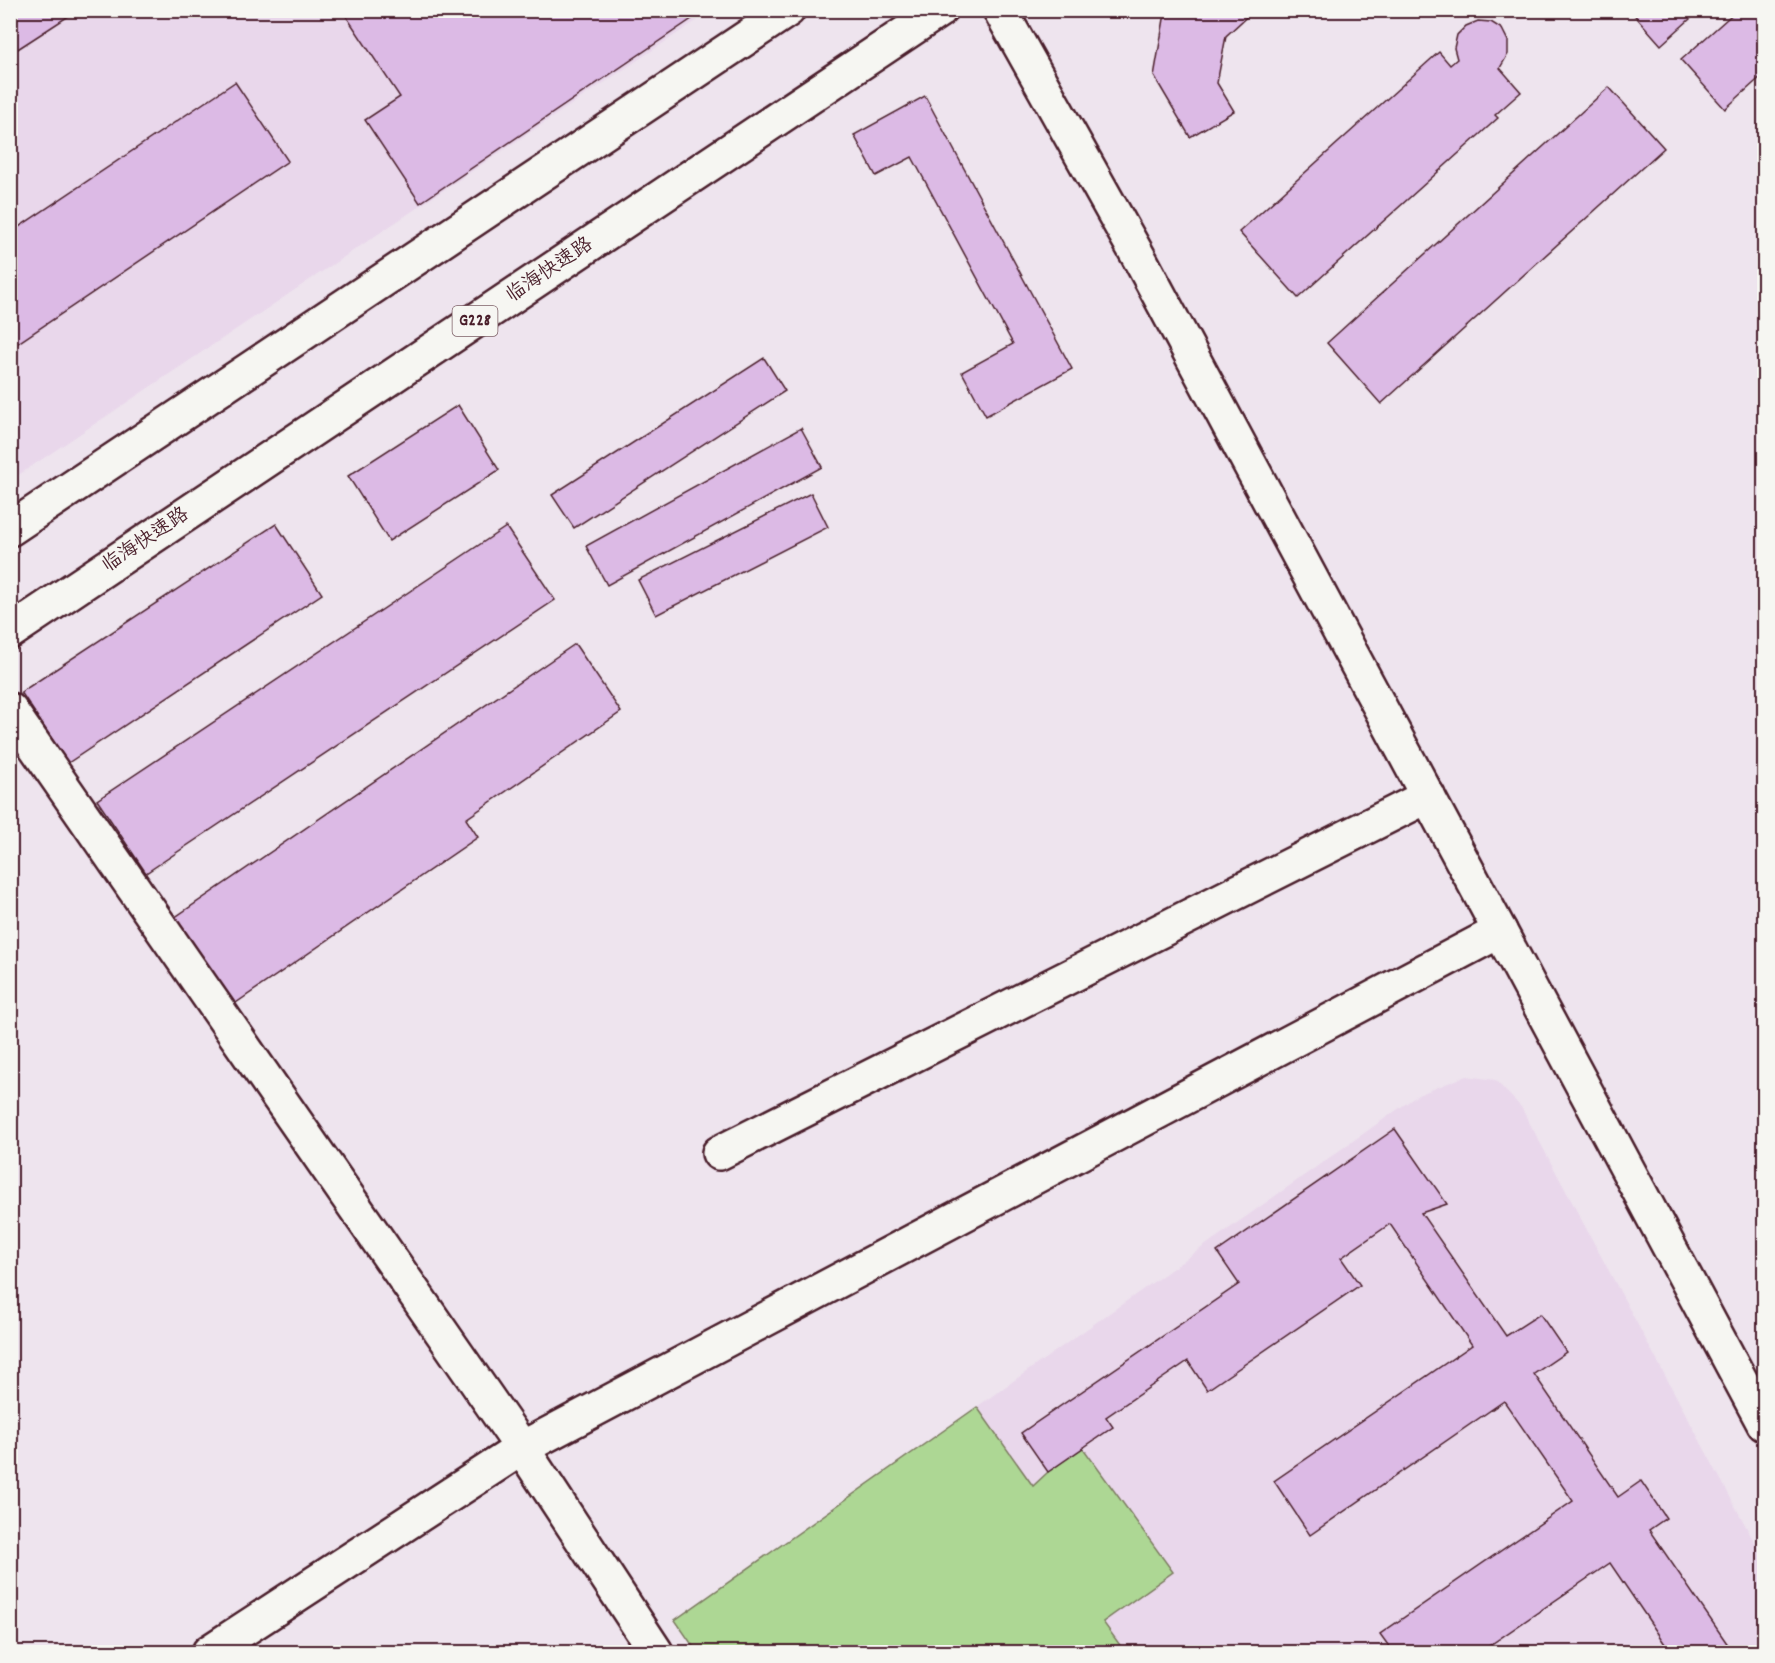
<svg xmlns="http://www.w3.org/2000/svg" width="1775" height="1663" viewBox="0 0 1775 1663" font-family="Dekko,'LXGW WenKai TC',sans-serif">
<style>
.built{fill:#e9d7eb}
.green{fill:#add794;stroke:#7c7b60;stroke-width:1.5}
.building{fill:#dcbae5;stroke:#4a1f2b;stroke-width:1.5}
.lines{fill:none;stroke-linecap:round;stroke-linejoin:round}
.minor-casing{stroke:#4a1f2b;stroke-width:38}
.highway-casing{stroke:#4a1f2b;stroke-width:38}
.minor{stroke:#f6f6f2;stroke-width:33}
.highway{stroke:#f6f6f2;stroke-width:33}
.labels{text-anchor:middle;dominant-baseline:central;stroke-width:5;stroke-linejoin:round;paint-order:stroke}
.shield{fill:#f6f6f2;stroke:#7e6067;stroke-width:1.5}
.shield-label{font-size:18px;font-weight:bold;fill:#4a1f2b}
.street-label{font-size:20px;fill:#4a1f2b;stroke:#f6f6f2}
</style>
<rect width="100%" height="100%" fill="#eee4ee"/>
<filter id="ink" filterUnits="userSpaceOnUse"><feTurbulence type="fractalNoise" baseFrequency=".0167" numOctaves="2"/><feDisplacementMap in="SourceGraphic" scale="12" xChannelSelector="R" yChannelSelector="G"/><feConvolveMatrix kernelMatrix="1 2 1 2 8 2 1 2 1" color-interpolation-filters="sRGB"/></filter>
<g filter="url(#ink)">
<g class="built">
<path d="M11,11H711L11,480Z"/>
<path d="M1466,1076L1495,1080L1521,1107L1764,1560V1652H697L675,1620L1418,1095Z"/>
</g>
<path class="green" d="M977,1407L1033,1486L1048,1472L1083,1448L1173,1572L1103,1622L1125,1652H697L675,1620Z"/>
<g class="building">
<path d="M10,10H78L10,54Z"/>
<path d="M342,10H705L420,203L365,120L400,97Z"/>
<path d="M1174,10H1254L1226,36L1217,83L1234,111L1190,137L1154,76L1164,19Z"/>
<path d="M1630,10H1700L1661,45Z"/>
<path d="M1737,10H1764V74L1725,109L1681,60Z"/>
<path d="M1478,21L1491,22L1502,29L1508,41V54L1500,68L1521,92L1495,115L1498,118L1298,298L1239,232L1439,52L1450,65L1457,59L1454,48L1457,35L1466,26Z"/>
<path d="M235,82L288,161L12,347L10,233Z"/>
<path d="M1609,87L1664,148L1381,404L1327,343Z"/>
<path d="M925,96L1072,369L986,416L962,372L1013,344L912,157L876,176L854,135Z"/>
<path d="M764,358L785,391L574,528L552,495Z"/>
<path d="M458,405L499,470L389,541L348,476Z"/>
<path d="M801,428L822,467L607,585L586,546Z"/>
<path d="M811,493L828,527L656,615L638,580Z"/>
<path d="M276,524L322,594L68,763L21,692Z"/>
<path d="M506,527L555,600L146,873L97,800Z"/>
<path d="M575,644L621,712L466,819L478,837L230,1007L171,920Z"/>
<path d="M1395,1129L1447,1204L1421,1213L1506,1336L1540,1314L1566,1352L1534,1374L1618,1497L1641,1481L1666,1518L1649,1530L1733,1652H1664L1669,1650L1610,1563L1480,1652H1393L1380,1634L1573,1501L1504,1401L1310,1535L1274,1481L1472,1345L1390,1224L1341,1258L1360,1285L1207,1390L1188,1361L1106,1417L1113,1427L1048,1472L1021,1433L1239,1284L1217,1252Z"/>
</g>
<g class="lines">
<g class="minor-casing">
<g id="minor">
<path d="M1000,10L1142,263L1764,1424"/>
<path d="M10,710L522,1448L656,1652"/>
<path d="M719,1153L1428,796"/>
<path d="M209,1652L522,1448L1500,931"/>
</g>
</g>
<g class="highway-casing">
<g id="highway">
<path d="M10,529L788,10"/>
<path d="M10,632L940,10"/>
</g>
</g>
<use href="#minor" class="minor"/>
<use href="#highway" class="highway"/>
</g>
</g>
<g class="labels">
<rect class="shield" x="452.5" y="306" width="45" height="30" rx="4.5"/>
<g class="shield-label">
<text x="475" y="321">G228</text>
</g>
<g class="street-label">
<text transform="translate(550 271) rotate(-34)">临海快速路</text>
<text transform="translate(146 541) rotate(-34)">临海快速路</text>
</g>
</g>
<rect width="1775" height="1663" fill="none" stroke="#f6f6f2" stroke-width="36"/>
<rect x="18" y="18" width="1739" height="1627" fill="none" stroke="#4a1f2b" stroke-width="2" filter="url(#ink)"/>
</svg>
